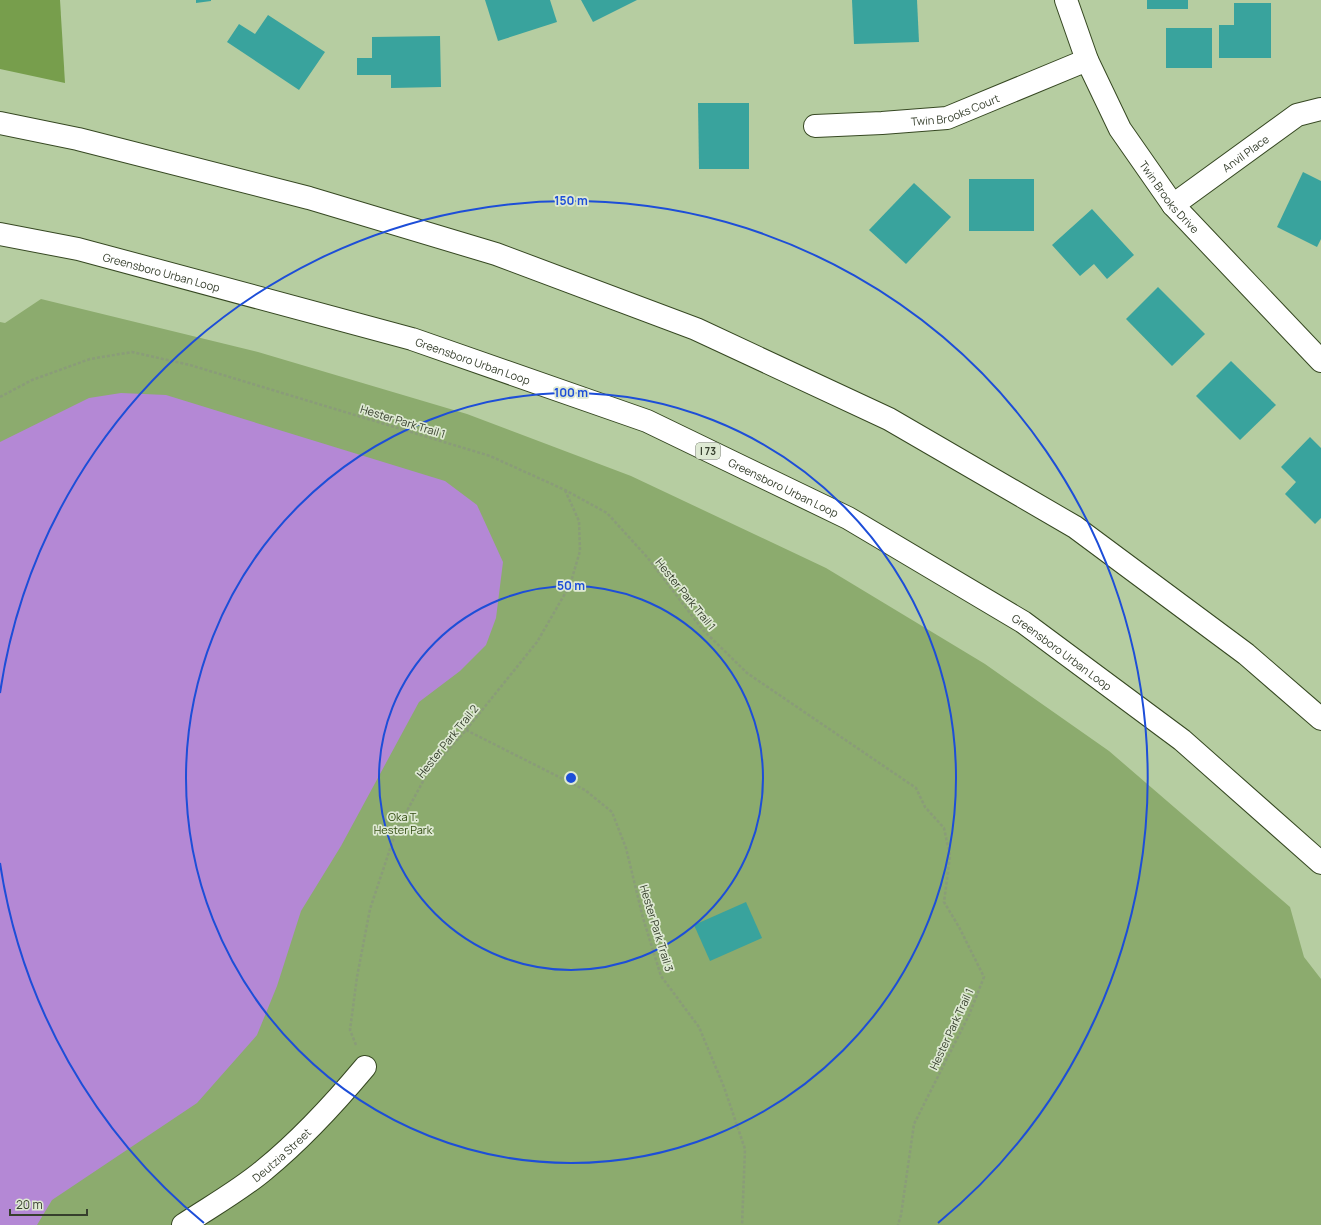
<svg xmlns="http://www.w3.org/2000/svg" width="1321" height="1225" viewBox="0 0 1321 1225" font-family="Manrope,sans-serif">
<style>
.green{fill:#8cab6e}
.forest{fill:#779e4c}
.water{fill:#b488d5}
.building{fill:#39a39d}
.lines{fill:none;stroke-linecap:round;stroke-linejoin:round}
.minor-casing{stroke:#364822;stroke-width:24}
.highway-casing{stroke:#364822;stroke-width:24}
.path{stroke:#8a9c79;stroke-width:2.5;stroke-dasharray:3 2;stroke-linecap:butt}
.minor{stroke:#fff;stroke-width:22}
.highway{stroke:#fff;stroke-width:22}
.ring{fill:none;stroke:#1d4ed8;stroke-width:2}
.labels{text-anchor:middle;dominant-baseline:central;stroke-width:3.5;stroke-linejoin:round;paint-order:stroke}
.shield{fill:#dee9d3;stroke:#68725f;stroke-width:1}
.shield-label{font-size:10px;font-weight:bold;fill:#363f2d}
.street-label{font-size:11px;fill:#363f2d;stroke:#dee9d3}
.park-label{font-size:11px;fill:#334d12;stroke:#dee9d3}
.centre{fill:#1d4ed8;stroke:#dee9d3;stroke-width:2}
.ring-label{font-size:12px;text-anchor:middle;font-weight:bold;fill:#1d4ed8;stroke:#dee9d3;stroke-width:3.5;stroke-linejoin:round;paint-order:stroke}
</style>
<rect width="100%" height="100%" fill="#b6cda1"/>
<path class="green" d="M41,299L258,352L467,414L631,476L826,568L985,664L1109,751L1290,907L1304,957L1321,979V1225H0V322L5,323Z"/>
<path class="forest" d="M0,0H60L65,83L0,69Z"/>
<path class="water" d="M121,393L166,395L445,481L477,505L503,562L496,618L486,645L460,671L419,702L341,846L301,911L277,986L257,1035L197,1103L52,1200L37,1225H0V442L89,398Z"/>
<g class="building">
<path d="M196,0H211V1L196,3Z"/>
<path d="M485,0H550L557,22L498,41Z"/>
<path d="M581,0H637L593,22Z"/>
<path d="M852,0H917L919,42L854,44Z"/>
<rect x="1147" y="0" width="41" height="9"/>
<path d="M1234,3H1271V58H1219V25H1234Z"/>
<path d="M268,15L325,52L299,90L227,42L239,24L255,34Z"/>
<rect x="1166" y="28" width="46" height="40"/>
<path d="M440,36L441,87L391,88V75H357V58H372V37Z"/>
<path d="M698,103H749V169H699Z"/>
<path d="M1303,172L1321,181V239L1317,247L1277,227Z"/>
<rect x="969" y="179" width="65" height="52"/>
<path d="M914,183L951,217L906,264L869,230Z"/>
<path d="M1092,209L1134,255L1107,279L1094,264L1080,276L1052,245Z"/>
<path d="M1158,287L1205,334L1172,366L1126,319Z"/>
<path d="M1231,361L1276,405L1240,440L1196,396Z"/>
<path d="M1310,437L1321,448V518L1315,524L1285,494L1296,482L1281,467Z"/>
<path d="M746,902L762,938L710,961L694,925Z"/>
</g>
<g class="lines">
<g class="minor-casing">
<g id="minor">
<path id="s1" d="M1066,0L1087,60L1120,129L1173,205L1321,361"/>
<path id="s2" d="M815,126L882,123L947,118L1087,60"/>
<path id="s3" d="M1173,205L1297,115L1321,109"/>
<path id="s4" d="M183,1225C210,1207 239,1191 264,1170C302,1139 334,1104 365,1067"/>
</g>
</g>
<g class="highway-casing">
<g id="highway">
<path d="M0,123L78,139L309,198L496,254L696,329L889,419L1075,527L1246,654L1321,719"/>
<path id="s5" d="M0,234L78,249L412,339L647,421L848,518L1023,622L1182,740L1321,863"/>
</g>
</g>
<g class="path">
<path d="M0,397L32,380L90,359L132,352L190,365L490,456L565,490L607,513L647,557L703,630L747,673L916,788L925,807L944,828L950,856L944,902L959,927L984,977L969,1015L914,1124L901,1215L898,1225"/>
<path d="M466,730L585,790L612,812L626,848L643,918L661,976L699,1027L724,1087L745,1149L742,1225"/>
<path d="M356,1045L350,1030L357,977L370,909L396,831L427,774L466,730L537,642L570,585L580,551L579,521L565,490"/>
</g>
<use href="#minor" class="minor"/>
<use href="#highway" class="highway"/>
</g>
<g class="ring">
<circle cx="571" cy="778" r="192"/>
<circle cx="571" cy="778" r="385"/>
<path d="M204 1223A577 577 0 0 1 0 863M0 693A577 577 0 1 1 938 1223"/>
</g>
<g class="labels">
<rect class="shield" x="696" y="443" width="24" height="16" rx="3"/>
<g class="shield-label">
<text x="708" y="451">I 73</text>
</g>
<g class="street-label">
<text stroke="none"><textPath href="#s2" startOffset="142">Twin Brooks Court</textPath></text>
<text stroke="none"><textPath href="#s3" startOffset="89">Anvil Place</textPath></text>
<text stroke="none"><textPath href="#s1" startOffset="224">Twin Brooks Drive</textPath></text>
<text stroke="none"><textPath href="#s5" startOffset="166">Greensboro Urban Loop</textPath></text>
<text stroke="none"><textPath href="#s5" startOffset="490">Greensboro Urban Loop</textPath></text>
<text transform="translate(403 421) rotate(17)">Hester Park Trail 1</text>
<text stroke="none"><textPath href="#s5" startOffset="826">Greensboro Urban Loop</textPath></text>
<text transform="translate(686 594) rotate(51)">Hester Park Trail 1</text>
<text stroke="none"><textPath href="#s5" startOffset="1150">Greensboro Urban Loop</textPath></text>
<text transform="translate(447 741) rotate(-51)">Hester Park Trail 2</text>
<text transform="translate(657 928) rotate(73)">Hester Park Trail 3</text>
<text transform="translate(951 1029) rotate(-65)">Hester Park Trail 1</text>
<text stroke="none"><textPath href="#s4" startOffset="121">Deutzia Street</textPath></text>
</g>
<g class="park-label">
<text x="403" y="816">Oka T.<tspan x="403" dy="13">Hester Park</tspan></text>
</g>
</g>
<circle cx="571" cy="778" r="6" class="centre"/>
<g class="ring-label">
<text x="571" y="205">150 m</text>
<text x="571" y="397">100 m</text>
<text x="571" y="590">50 m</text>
</g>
<path d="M10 1209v6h77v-6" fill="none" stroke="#363f2d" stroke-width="2"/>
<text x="16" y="1209" font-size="12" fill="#363f2d" stroke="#dee9d3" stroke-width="3" paint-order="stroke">20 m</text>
</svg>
